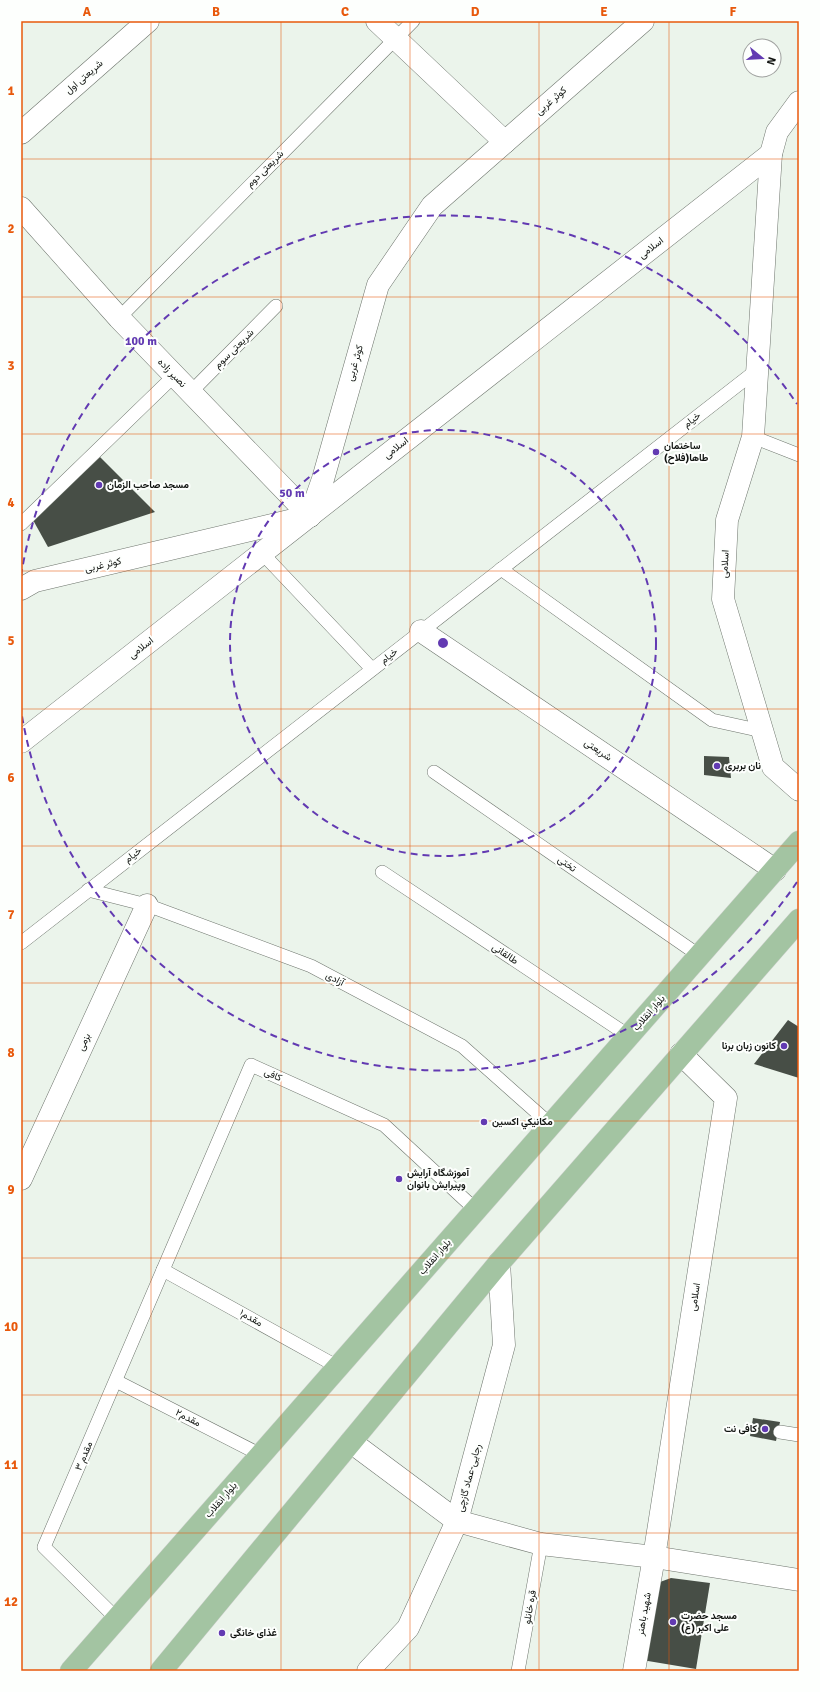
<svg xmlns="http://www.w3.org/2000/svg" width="820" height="1692" viewBox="0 0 820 1692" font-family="Signika,Vazirmatn,sans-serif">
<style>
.building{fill:#474e46}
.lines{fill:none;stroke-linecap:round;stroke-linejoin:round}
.service-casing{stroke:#6e756d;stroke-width:14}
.minor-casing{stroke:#6e756d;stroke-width:23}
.tertiary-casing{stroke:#6e756d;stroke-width:23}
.primary-casing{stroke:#cfd0cf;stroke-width:23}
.service{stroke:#fff;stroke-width:13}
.minor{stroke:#fff;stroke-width:22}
.tertiary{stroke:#fff;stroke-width:22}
.primary{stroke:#a3c4a2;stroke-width:22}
.grid{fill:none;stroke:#e8590c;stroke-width:1;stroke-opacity:0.55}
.ring{fill:none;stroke:#623ab2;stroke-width:2;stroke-dasharray:7 5}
.poi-dot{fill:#623ab2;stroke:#fdfffd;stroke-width:1.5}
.labels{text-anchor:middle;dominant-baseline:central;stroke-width:4;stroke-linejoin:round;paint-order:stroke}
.street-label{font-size:10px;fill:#111411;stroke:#fdfffd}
.poi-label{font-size:10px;font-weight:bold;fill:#111411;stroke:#fdfffd;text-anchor:start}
.centre{fill:#623ab2;stroke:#fdfffd;stroke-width:2}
.ring-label{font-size:12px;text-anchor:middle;font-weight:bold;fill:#623ab2;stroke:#fdfffd;stroke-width:4;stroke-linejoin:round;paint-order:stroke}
.neatline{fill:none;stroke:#e8590c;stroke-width:1.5}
.grid-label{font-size:13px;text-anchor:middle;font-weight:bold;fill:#e8590c}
</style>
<rect width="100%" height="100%" fill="#ebf4eb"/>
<g class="building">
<path d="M100,457L155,512L48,547L33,520Z"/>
<path d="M704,756L729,757L731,778L704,775Z"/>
<path d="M788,1020L799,1027V1078L754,1064Z"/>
<path d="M753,1418L780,1422L776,1441L750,1436Z"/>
<path d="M671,1578L710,1583L696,1669L636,1659L649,1586Z"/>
</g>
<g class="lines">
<g class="service-casing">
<g id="service">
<path d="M119,318L413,21"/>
<path d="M191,392L276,306"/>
<path d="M753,437L799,455"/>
<path d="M21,524L175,375"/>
<path d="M262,553L372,669"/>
<path d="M501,569L712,720L762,731"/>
<path d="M434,772L700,956"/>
<path d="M382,872L629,1036"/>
<path d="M88,890L147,905L311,966L462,1046L551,1125"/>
<path d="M21,943L757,370"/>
<path d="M163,1270L338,1367"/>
<path d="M116,1381L261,1455"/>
<path d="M780,1432L799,1435"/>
<path d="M117,1619L44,1547L251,1065L384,1125L476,1210"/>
<path d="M518,1671L541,1544"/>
</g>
</g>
<g class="minor-casing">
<g id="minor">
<path d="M377,21L505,142"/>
<path d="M799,102L777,132L771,154L753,437L727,520L723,599L773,767L799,790"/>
<path d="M21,133L148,21"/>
<path d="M21,208L119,318L310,516"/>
<path d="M421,631L775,870"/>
<path d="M21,742L771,154"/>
<path d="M21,1179L147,905"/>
<path d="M351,1442L457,1521L541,1544L654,1557L799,1580"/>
<path d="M368,1671L408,1628L457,1521L504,1345L499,1263"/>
<path d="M634,1671L654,1557L726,1098L681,1054"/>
</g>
</g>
<g class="tertiary-casing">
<path id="tertiary" d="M21,589L35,581L310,516L323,479L378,285L432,206L643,21"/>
</g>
<g class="primary-casing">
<g id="primary">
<path d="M71,1671L799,842"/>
<path d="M161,1671L499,1263L799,920"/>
</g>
</g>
<use href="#service" class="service"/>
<use href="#minor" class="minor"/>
<use href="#tertiary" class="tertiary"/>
<use href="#primary" class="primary"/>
</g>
<path class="grid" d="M151,21V1671M281,21V1671M410,21V1671M539,21V1671M669,21V1671M21,159H799M21,297H799M21,434H799M21,571H799M21,709H799M21,846H799M21,983H799M21,1121H799M21,1258H799M21,1395H799M21,1533H799"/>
<g class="ring">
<circle cx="443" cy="643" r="213"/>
<path d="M797 882A427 427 0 0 1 21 710M21 576A427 427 0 0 1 797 404"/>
</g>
<g class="poi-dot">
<circle cx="656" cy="452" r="4"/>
<circle cx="99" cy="485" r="4"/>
<circle cx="717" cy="766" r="4"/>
<circle cx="784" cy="1046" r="4"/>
<circle cx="484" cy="1122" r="4"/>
<circle cx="399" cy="1179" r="4"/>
<circle cx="765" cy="1429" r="4"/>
<circle cx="673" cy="1622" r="4"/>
<circle cx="222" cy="1633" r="4"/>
</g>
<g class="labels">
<g class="street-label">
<text transform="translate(84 77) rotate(-41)">شریعتی اول</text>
<text transform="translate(551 101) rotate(-41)">کوثر غربی</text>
<text transform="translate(265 169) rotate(-45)">شریعتی دوم</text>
<text transform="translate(651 248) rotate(-38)">اسلامی</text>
<text transform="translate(234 349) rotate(-45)">شریعتی سوم</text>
<text transform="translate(355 363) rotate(-74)">کوثر غربی</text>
<text transform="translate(172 373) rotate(46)">نصیر زاده</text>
<text transform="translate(692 420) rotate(-38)">خیام</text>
<text transform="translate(396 448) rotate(-38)">اسلامی</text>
<text transform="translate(725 564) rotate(-87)">اسلامی</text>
<text transform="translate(103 565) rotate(-13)">کوثر غربی</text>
<text transform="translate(141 648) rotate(-38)">اسلامی</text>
<text transform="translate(389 656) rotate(-38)">خیام</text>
<text transform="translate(598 750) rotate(34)">شریعتی</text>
<text transform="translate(133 855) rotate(-38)">خیام</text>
<text transform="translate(567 864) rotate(35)">تختی</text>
<text transform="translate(505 954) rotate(34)">طالقانی</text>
<text transform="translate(335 979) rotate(28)">آزادی</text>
<text transform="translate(649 1013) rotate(-49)">بلوار انقلاب</text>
<text transform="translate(84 1042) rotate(-65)">بزمی</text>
<text transform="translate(273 1075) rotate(24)">کافی</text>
<text transform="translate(435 1257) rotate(-49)">بلوار انقلاب</text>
<text transform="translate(695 1297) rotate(-81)">اسلامی</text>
<text transform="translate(251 1318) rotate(29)">مقدم۱</text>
<text transform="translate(188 1418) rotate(27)">مقدم۲</text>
<text transform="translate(84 1456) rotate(-67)">مقدم ۳</text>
<text transform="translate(469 1478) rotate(-75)">رجایی-عماد گازچی</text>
<text transform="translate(221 1500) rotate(-49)">بلوار انقلاب</text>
<text transform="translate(530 1607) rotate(-80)">قره خانلو</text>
<text transform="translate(644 1614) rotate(-80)">شهید باهنر</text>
</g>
<g class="poi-label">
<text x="664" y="446">ساختمان<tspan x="664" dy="12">طاها(فلاح)</tspan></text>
<text x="107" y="485">مسجد صاحب الزمان</text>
<text x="725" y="766">نان بربری</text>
<text x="776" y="1046" text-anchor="end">کانون زبان برنا</text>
<text x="492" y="1122">مكانيكي اكسين</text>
<text x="407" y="1173">آموزشگاه آرایش<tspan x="407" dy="12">وپیرایش بانوان</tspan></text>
<text x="757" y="1429" text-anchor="end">کافی نت</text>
<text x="681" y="1616">مسجد حضرت<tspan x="681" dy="12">علی اکبر (ع)</tspan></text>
<text x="230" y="1633">غذای خانگی</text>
</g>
</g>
<circle cx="443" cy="643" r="6" class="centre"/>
<g class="ring-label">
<text x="141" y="345">100 m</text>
<text x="292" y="497">50 m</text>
</g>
<rect width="820" height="1692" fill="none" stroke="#fdfffd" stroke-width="44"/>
<g transform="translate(762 58) rotate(108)"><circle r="19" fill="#fdfffd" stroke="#9fa19f"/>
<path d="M0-3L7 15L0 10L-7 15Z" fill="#623ab2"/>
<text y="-6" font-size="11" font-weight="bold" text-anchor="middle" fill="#111411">N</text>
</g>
<rect x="22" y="22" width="776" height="1648" class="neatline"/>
<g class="grid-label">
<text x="87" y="16">A</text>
<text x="216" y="16">B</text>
<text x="345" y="16">C</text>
<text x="475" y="16">D</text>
<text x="604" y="16">E</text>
<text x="733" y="16">F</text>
<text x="11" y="95">1</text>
<text x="11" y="233">2</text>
<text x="11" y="370">3</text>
<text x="11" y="507">4</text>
<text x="11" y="645">5</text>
<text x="11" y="782">6</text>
<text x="11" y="919">7</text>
<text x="11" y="1057">8</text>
<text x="11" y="1194">9</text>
<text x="11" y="1331">10</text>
<text x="11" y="1469">11</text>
<text x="11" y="1606">12</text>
</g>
</svg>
